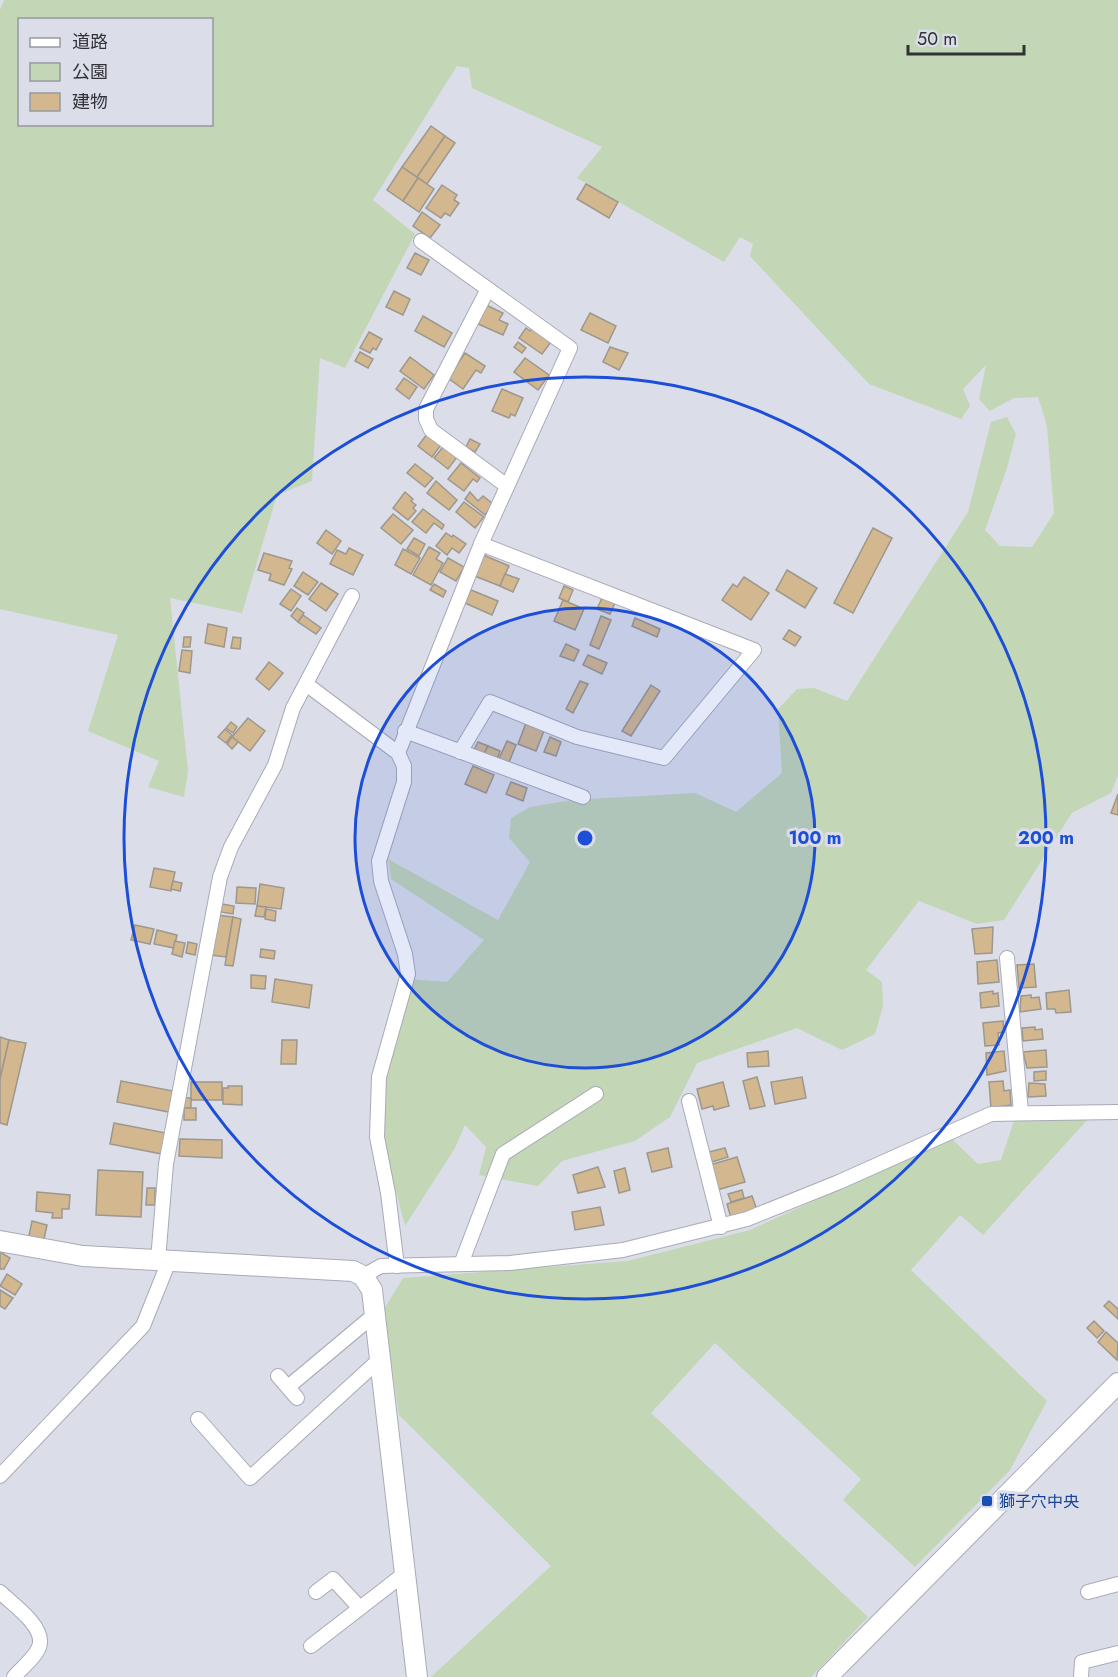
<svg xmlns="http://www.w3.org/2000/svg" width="1118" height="1677" viewBox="0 0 1118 1677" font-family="Jost,'Noto Sans JP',sans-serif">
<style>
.green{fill:#c3d6b6;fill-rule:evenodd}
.building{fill:#d3b88f;stroke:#9d978d;stroke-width:1.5}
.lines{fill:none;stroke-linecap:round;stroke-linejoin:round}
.street-casing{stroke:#a8abb6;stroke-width:16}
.secondary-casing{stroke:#a8abb6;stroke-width:22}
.street{stroke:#fff;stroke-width:14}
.secondary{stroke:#fff;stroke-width:20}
.ring{fill:none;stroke:#1d4ed8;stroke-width:3}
.transit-dot{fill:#1a4fb4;stroke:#dbdee9;stroke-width:2}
.labels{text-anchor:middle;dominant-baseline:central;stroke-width:6;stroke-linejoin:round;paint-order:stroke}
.transit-label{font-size:16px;fill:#164399;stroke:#dbdee9;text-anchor:start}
.centre{fill:#1d4ed8;stroke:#dbdee9;stroke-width:3}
.ring-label{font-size:18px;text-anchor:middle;font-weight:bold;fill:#1d4ed8;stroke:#dbdee9;stroke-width:6;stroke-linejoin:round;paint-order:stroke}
</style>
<rect width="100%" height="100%" fill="#dbdee9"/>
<g class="green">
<path d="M4,0H1118V775L1111,793L1072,813L1004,920L977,924L919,901L866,970L882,982L883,1006L875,1034L842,1050L797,1028L697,1063L670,1117L635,1141L562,1161L538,1186L479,1175L486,1147L465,1125L455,1148L405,1226L382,1137L381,1078L409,979L447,982L484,940L391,879L388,859L498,920L530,862L509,838L511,818L530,807L572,800L695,793L736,812L782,773L778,709L797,689L814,688L847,701L968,512L991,422L1007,417L1016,434L1007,468L985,530L1000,546L1032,547L1054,513L1047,426L1038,397L1014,398L990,411L979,399L986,365L963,389L970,406L961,419L869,384L750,256L753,244L740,237L724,262L577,178L602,147L472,88L469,68L457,66L373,200L415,234L345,368L320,358L312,481L277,495L242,613L170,598L188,771L184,797L148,787L159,761L88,731L118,635L0,609V10ZM20,20H212V124H20Z"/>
<path d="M1015,1118L1088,1119L983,1235L960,1215L911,1270L1047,1401L1010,1470L915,1567L843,1500L861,1479L715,1343L651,1413L868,1617L811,1677H431L551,1566L399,1415L383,1311L403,1278L627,1261L750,1230L951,1138L978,1164L1001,1160Z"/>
</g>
<g class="building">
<path d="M431,126L445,136L417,177L402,167Z"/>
<path d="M445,136L455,143L427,184L417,177Z"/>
<path d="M402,167L418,178L403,201L387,190Z"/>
<path d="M418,178L434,189L419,212L403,201Z"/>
<path d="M586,184L618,202L609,218L577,199Z"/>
<path d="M442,185L457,195L454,200L459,203L450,216L445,213L441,218L426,208Z"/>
<path d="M422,212L440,225L430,238L413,226Z"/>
<path d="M415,253L429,260L421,275L407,268Z"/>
<path d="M394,291L410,299L403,315L386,307Z"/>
<path d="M484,304L503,313L499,320L508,324L503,335L476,323Z"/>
<path d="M590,313L616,326L608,343L581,330Z"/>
<path d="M423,316L452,333L444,347L415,331Z"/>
<path d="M526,328L530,331L532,328L551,342L542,354L519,338Z"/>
<path d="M369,332L382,339L376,350L373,348L370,353L360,348Z"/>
<path d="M518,342L526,348L522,353L514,347Z"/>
<path d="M610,347L628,353L619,370L603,362Z"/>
<path d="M360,352L373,359L368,368L355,361Z"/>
<path d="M465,353L485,366L481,373L476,370L463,389L448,378Z"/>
<path d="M410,357L434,375L424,389L400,371Z"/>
<path d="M525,358L549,375L538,390L514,372Z"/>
<path d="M404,378L417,387L409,399L396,389Z"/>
<path d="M502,389L523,398L515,416L511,414L509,418L492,411Z"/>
<path d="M427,434L441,445L432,457L418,446Z"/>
<path d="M470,439L480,444L475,452L466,447Z"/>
<path d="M443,447L457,457L448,469L434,458Z"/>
<path d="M461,463L480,478L477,482L473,479L464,491L448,479Z"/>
<path d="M415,464L433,478L425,487L407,473Z"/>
<path d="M436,481L457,500L449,510L427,493Z"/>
<path d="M405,492L413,499L411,501L416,505L413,508L416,511L408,520L393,508Z"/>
<path d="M470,492L478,501L483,496L493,504L485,515L465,499Z"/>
<path d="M464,502L484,517L475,528L456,512Z"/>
<path d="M423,509L444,525L442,529L434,523L426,533L412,522Z"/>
<path d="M393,514L413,530L401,544L381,528Z"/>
<path d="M873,528L892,538L853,613L834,603Z"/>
<path d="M326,530L341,541L332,554L317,543Z"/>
<path d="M446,533L452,537L453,535L466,544L459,553L452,548L447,555L436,546Z"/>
<path d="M414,538L425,544L419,556L407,549Z"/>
<path d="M429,547L440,553L436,559L443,563L431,585L413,575Z"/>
<path d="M349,548L363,555L353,575L330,564L337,550L346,554Z"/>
<path d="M403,549L420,558L411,574L395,565Z"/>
<path d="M264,553L292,561L289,568L292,569L284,585L269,580L271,574L258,570Z"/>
<path d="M481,554L509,566L500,586L472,575Z"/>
<path d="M448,558L464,567L456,581L440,572Z"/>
<path d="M787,570L817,588L805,608L776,590Z"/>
<path d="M303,572L318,582L308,595L294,586Z"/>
<path d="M505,574L519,579L513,592L500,586Z"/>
<path d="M744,577L769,593L751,620L722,600L733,584L737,587Z"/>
<path d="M321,583L338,594L326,611L309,599Z"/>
<path d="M434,584L446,591L443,597L430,590Z"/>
<path d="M564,586L573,590L568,602L559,598Z"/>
<path d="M291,589L301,596L291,611L280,604Z"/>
<path d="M471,590L498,601L492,615L465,603Z"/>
<path d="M602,598L615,603L610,614L597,609Z"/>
<path d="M563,600L584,609L575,630L554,621Z"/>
<path d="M297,608L304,613L298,622L291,616Z"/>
<path d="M303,615L321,628L316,634L298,622Z"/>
<path d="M601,616L611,620L599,649L590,645Z"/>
<path d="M635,618L660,629L657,637L632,626Z"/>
<path d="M208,624L227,628L224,647L205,643Z"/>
<path d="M789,630L801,637L795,646L783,639Z"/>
<path d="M184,637H191L190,647H183Z"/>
<path d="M233,637L241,638L240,649L231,648Z"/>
<path d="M566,644L579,650L574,661L560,656Z"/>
<path d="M182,650L192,651L190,673L179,671Z"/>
<path d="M588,655L607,663L602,674L583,665Z"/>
<path d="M269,662L283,673L269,690L256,679Z"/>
<path d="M580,681L588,684L573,713L566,709Z"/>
<path d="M651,685L660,691L631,736L622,731Z"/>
<path d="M248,718L265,731L250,751L232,737Z"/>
<path d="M231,722L237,727L233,733L226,728Z"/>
<path d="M526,723L544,731L536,751L518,744Z"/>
<path d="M225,729L232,735L226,743L218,737Z"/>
<path d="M232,737L238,742L232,749L227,744Z"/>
<path d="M550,737L561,742L556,756L544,752Z"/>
<path d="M507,741L516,745L508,765L498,761Z"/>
<path d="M478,742L488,746L484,754L474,750Z"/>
<path d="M488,746L500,751L497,760L484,754Z"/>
<path d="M473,766L494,775L486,793L465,784Z"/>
<path d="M511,782L527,788L523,801L506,794Z"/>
<path d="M1118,794V815L1111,813Z"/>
<path d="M154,868L175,872L171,891L150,887Z"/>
<path d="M173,881L182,883L180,891L171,889Z"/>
<path d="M260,884L284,888L281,909L257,906Z"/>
<path d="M237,887L256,888L255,904L236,903Z"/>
<path d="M222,904L234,906L233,914L221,912Z"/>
<path d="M257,906L266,907L264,917L255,916Z"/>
<path d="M266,909L276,911L275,921L265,919Z"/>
<path d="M217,915L233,917L226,957L211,955Z"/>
<path d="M233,917L241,919L233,966L225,965Z"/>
<path d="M135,925L154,929L150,944L131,940Z"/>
<path d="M993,927L992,953L975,954L972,929Z"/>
<path d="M157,930L177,935L174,948L154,944Z"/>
<path d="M175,941L185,943L182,957L172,954Z"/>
<path d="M188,942L197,944L195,955L186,953Z"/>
<path d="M261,949L275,951L274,959L260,957Z"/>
<path d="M997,960L999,982L978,984L977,962Z"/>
<path d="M1034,964L1036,987L1019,988L1017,965Z"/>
<path d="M251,975L266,976L265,989L251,988Z"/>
<path d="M275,979L312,985L309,1008L272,1002Z"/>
<path d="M1069,990L1071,1012L1056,1013L1055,1009H1047L1046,993Z"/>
<path d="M993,991V994L998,993L999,1006L981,1008L980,993Z"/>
<path d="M1031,995V998L1039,997L1041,1009L1020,1012L1021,996Z"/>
<path d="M1003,1021L1004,1032L998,1033L999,1045L985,1046L983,1023Z"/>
<path d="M1035,1027V1030L1042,1029L1043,1039L1023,1041L1022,1028Z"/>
<path d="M0,1037L9,1040L0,1079Z"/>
<path d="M9,1040L26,1043L7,1125L0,1123V1079Z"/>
<path d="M282,1040H297L296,1064H281Z"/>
<path d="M1046,1050L1047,1067L1027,1068L1023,1052Z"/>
<path d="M768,1051L769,1066L748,1067L747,1053Z"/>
<path d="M1004,1051L1006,1071L987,1075L986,1053Z"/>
<path d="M1046,1071V1080L1034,1081V1072Z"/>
<path d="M757,1077L765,1106L750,1109L743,1081Z"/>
<path d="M802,1077L806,1098L775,1104L771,1082Z"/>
<path d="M121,1081L173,1091L169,1112L117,1102Z"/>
<path d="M1003,1081L1004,1091L1010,1090L1011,1105L991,1108L989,1082Z"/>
<rect x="191" y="1082" width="31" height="18"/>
<path d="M723,1082L729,1106L714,1110L713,1106L702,1109L697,1089Z"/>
<path d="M1029,1083L1045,1084L1046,1096L1028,1097Z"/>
<path d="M228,1086H242V1105L223,1104V1088H228Z"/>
<rect x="184" y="1098" width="7" height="10"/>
<rect x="184" y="1108" width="12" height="12"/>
<path d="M114,1123L166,1133L162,1154L110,1144Z"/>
<path d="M180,1139L222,1140V1158L179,1156Z"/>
<path d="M668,1148L672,1167L652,1172L647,1153Z"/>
<path d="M725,1148L728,1157L712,1162L709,1152Z"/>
<path d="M737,1157L745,1182L717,1190L710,1165Z"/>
<path d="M598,1167L605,1187L578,1193L573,1175Z"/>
<path d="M625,1168L630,1190L619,1193L614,1171Z"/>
<path d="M98,1170L143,1172L141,1217L96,1215Z"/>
<path d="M147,1188H155V1205H146Z"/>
<path d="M742,1190L744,1198L731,1202L728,1194Z"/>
<path d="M37,1192L70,1195L69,1209H62V1218H52L53,1213L36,1211Z"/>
<path d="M752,1196L757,1210L731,1218L727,1204Z"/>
<path d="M600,1207L604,1225L575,1230L572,1212Z"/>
<path d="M32,1221L47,1225L44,1239L29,1236Z"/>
<path d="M0,1252L10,1258L4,1269H0Z"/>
<path d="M7,1274L22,1284L15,1295L0,1286Z"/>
<path d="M0,1290L13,1298L5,1309L0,1306Z"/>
<path d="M1109,1301L1118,1309V1319L1104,1306Z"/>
<path d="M1094,1321L1104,1331L1097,1338L1087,1328Z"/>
<path d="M1106,1332L1118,1343L1117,1360L1098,1342Z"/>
</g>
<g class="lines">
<g class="street-casing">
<g id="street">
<path d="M488,289L426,409V419L431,430L507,486"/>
<path d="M306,684L398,753L404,766V782L379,861L381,881L405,954L408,974L379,1077L377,1137L388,1193L397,1266"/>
<path d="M405,731L583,797"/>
<path d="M460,752L490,702L577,737L664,758L754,650L481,544"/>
<path d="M398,753L481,544L570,348L421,241"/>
<path d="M1007,958L1021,1112"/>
<path d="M689,1101L721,1227"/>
<path d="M158,1260L166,1164L220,877L231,847L275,765L293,708L352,596"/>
<path d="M461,1264L503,1154L596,1094"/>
<path d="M363,1276L381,1266L510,1263L623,1250L747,1219L839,1182L991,1114L1118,1112"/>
<path d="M278,1376L297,1398"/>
<path d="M288,1387L374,1315"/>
<path d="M198,1419L250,1478L379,1360"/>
<path d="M0,1476L143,1326L169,1261"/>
<path d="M0,1592C12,1604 42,1624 40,1643C39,1655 21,1668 14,1677"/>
<path d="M316,1592L333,1579L359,1607"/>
<path d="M1088,1592L1118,1584"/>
<path d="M311,1646L404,1574"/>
<path d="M1081,1677L1082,1662L1118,1653"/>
</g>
</g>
<g class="secondary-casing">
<g id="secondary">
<path d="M0,1241L83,1256L353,1271L363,1276L372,1290L417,1677"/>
<path d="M827,1677L1118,1383"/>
</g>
</g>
<use href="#street" class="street"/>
<use href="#secondary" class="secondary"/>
</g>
<circle cx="585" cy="838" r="230" fill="#1d4ed8" fill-opacity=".12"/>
<g class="ring">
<circle cx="585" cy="838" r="230"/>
<circle cx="585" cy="838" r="461"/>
</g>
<rect class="transit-dot" x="981" y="1495" width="12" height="12" rx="3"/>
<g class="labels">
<g class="transit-label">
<text x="999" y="1501">獅子穴中央</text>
</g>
</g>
<circle cx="585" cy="838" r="9" class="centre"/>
<g class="ring-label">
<text x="815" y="844">100 m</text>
<text x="1046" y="844">200 m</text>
</g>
<rect x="18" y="18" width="195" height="108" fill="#dbdee9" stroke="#9799a1" stroke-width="1.5"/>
<rect x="30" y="38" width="30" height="9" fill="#ffffff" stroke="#9799a1" stroke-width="1.5"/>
<text x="72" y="48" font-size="18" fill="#313236">道路</text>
<rect x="30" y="63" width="30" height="18" fill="#c3d6b6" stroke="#9799a1" stroke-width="1.5"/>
<text x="72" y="78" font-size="18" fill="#313236">公園</text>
<rect x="30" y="93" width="30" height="18" fill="#d3b88f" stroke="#9799a1" stroke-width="1.5"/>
<text x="72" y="108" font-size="18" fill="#313236">建物</text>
<path d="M908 45v9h116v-9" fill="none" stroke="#313236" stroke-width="3"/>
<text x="917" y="45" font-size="18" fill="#313236" stroke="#dbdee9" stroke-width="4.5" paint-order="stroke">50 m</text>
</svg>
